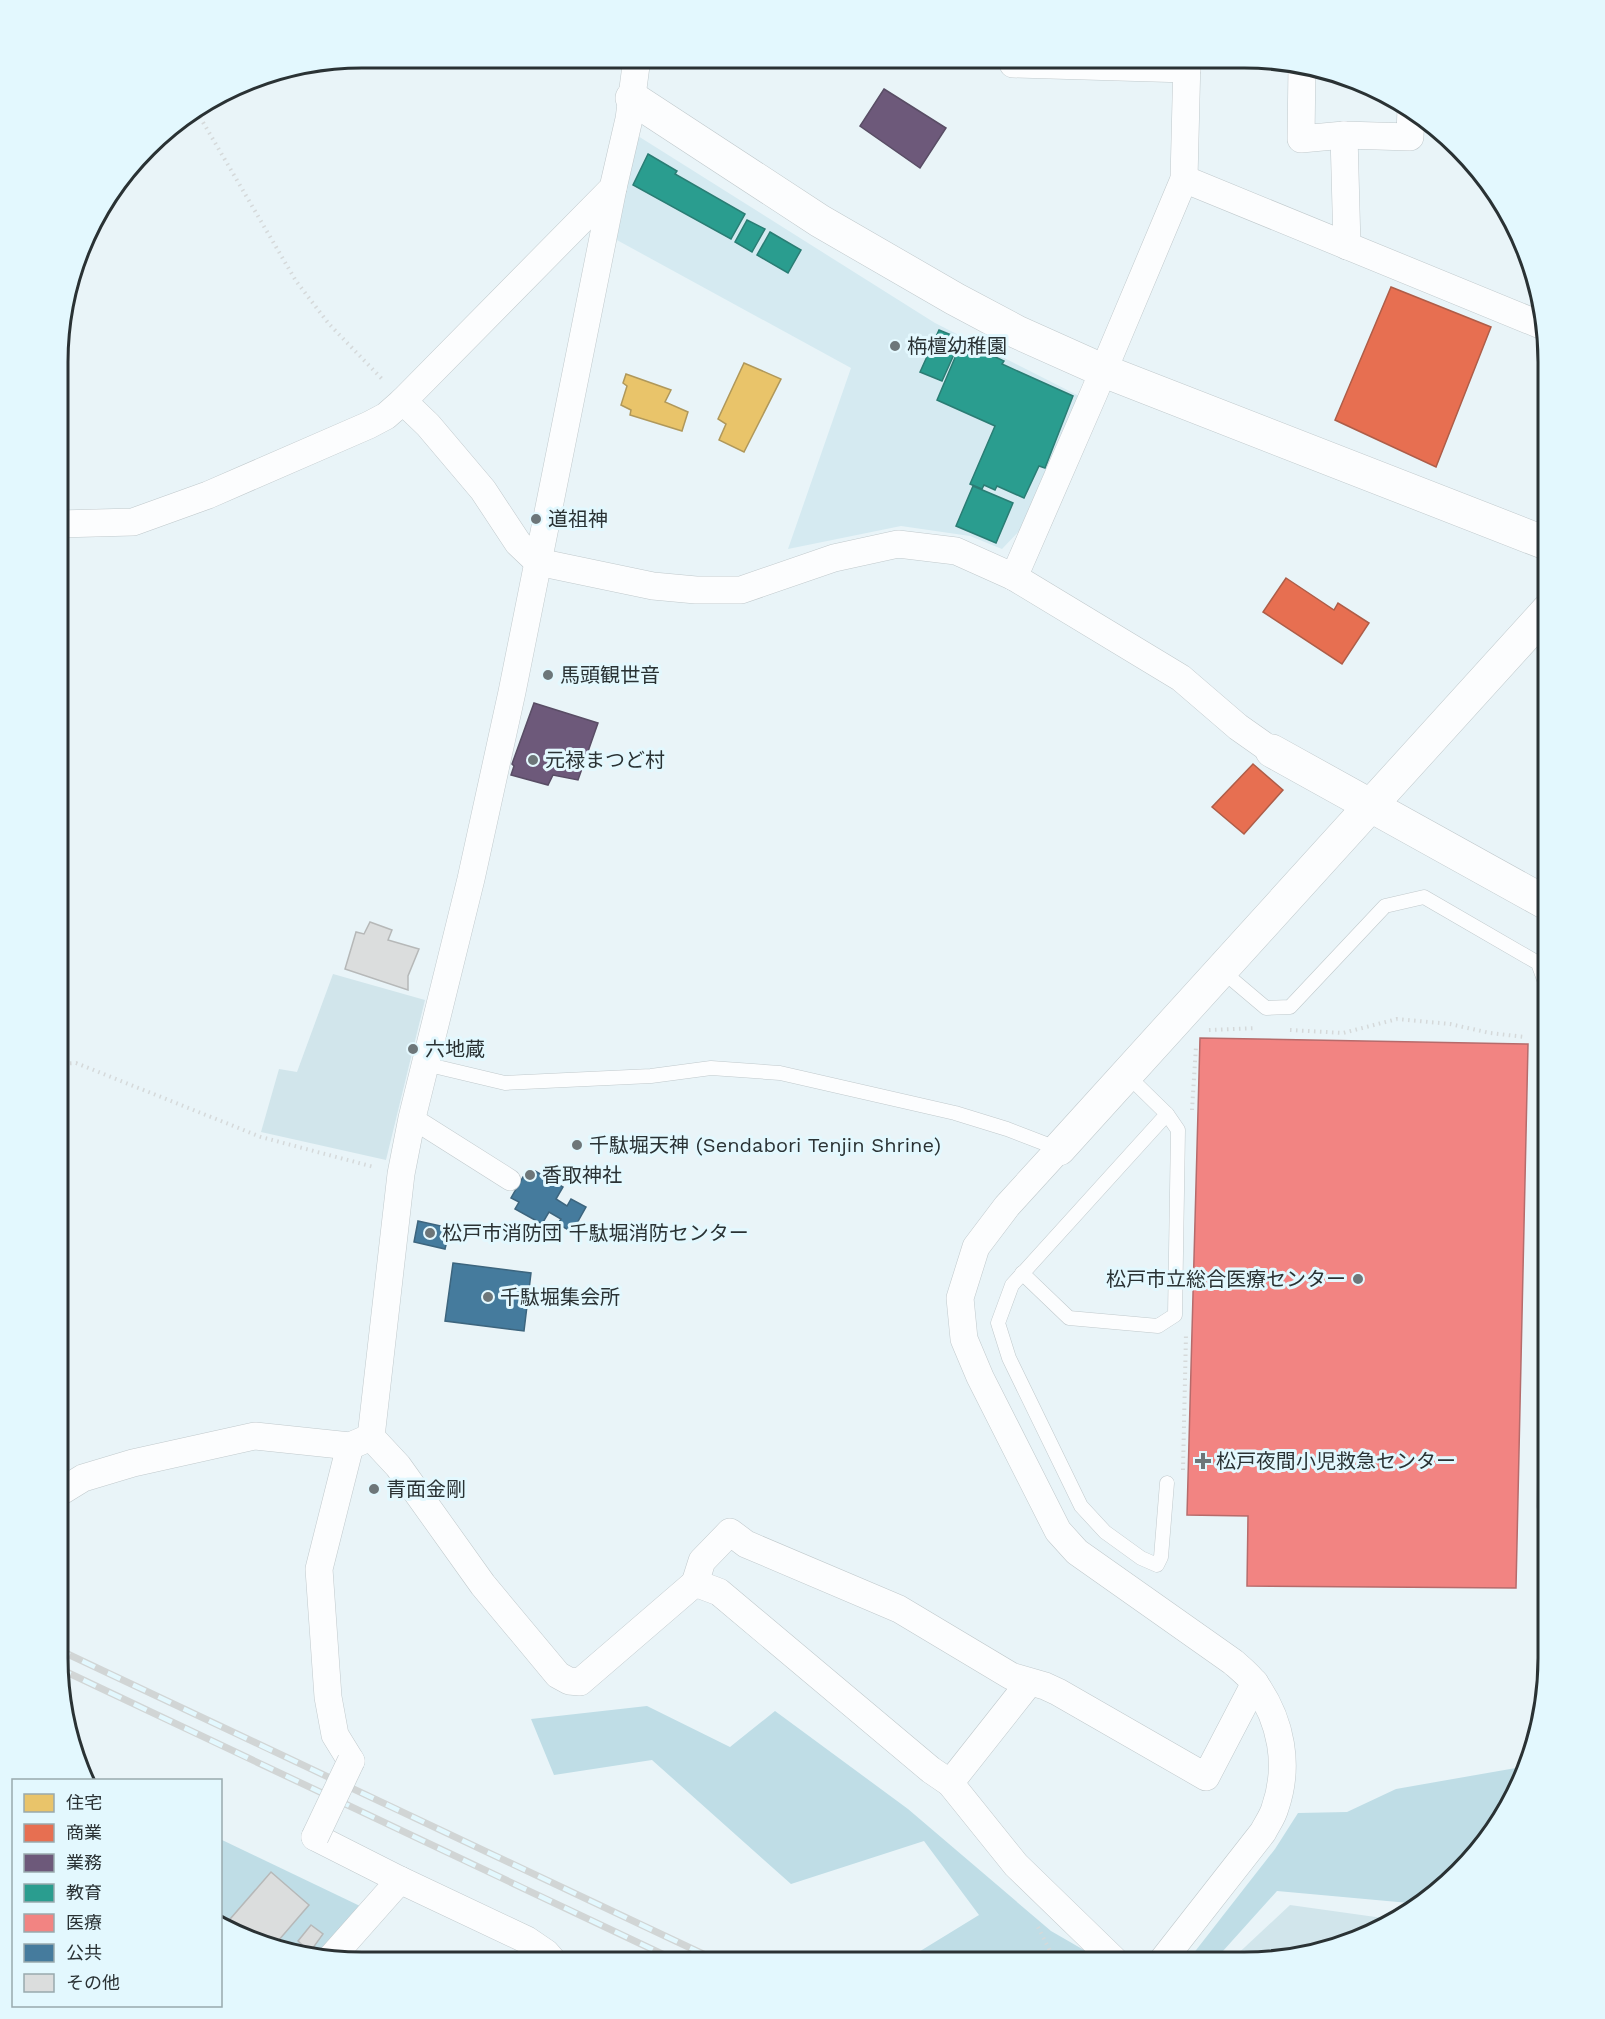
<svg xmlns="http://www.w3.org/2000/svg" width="1605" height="2019" viewBox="0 0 1605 2019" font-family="'Work Sans','Noto Sans JP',sans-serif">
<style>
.built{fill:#d5eaf1}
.green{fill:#d1e5eb}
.forest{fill:#bfdde6}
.homes{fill:#e9c46a;stroke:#b0985a;stroke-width:1.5}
.shops{fill:#e76f51;stroke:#ae5d48;stroke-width:1.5}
.offices{fill:#6d597a;stroke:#594d65;stroke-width:1.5}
.schools{fill:#2a9d8f;stroke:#2a7d74;stroke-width:1.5}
.health{fill:#f28482;stroke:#b66b6b;stroke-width:1.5}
.public{fill:#457b9d;stroke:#3d657e;stroke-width:1.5}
.building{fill:#dbdddd;stroke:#b6b8b8;stroke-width:1.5}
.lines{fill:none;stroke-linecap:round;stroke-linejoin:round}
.service-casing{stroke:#c0c9cc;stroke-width:15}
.pedestrian-casing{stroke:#c0c9cc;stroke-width:22}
.minor-casing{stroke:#c0c9cc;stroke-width:28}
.tertiary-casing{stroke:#c0c9cc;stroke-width:34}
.path{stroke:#d5d9da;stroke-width:4;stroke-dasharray:1.5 4.5;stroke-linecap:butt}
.service{stroke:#fcfdfe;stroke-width:14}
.pedestrian{stroke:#fcfdfe;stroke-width:21}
.minor{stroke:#fcfdfe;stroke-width:27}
.tertiary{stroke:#fcfdfe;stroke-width:33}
.rail-casing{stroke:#d1d5d5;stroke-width:7}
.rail{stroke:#e3f8fe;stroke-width:4.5;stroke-dasharray:14;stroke-linecap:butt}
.minor-bridge-casing{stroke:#c0c9cc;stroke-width:28;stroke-linecap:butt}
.minor-bridge{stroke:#fcfdfe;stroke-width:27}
.poi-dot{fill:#6d7679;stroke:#e3f8fe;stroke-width:2}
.labels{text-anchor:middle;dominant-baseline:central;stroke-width:6;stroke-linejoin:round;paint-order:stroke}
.poi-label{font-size:20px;fill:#2a3234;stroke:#e3f8fe;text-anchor:start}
.rim{fill:none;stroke:#2a3234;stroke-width:3}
</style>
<rect width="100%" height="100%" fill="#e9f4f8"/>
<path class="built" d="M638,136L935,323L1079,396L1022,528L1002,549L970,536L901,526L788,549L851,368L615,239Z"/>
<g class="green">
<path d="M333,974L425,1000L386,1160L261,1132L279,1069L297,1072Z"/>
<path d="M1290,1905L1397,1920L1323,1952L1263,1961H1230Z"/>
</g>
<g class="forest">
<path d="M647,1706L730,1747L775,1711L908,1809L1051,1931L1103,1961H904L979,1915L924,1841L791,1884L652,1760L554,1775L531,1719Z"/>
<path d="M1527,1766L1497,1826L1445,1886L1420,1904L1277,1891L1214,1961H1192L1193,1954L1275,1849L1298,1813L1347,1812L1396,1789Z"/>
<path d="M220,1839L360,1906L320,1953L242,1935L221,1925Z"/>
</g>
<g class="homes">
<path d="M744,363L781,379L744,452L719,440L726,424L718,419Z"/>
<path d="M626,374L671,390L665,402L688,412L682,431L630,415L631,410L621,405L627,386L623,383Z"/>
</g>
<g class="shops">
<path d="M1391,287L1491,327L1436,467L1335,420Z"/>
<path d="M1286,578L1334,610L1338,603L1369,623L1342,664L1263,612Z"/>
<path d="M1253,764L1283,790L1244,834L1212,807Z"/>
</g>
<g class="offices">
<path d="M884,89L946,128L920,168L860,126Z"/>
<path d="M534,703L598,723L578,780L553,775L548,785L511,775L514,766L512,764Z"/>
</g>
<g class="schools">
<path d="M648,154L677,171L675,174L745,214L731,239L633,185Z"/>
<path d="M747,220L765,229L752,252L735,242Z"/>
<path d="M770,232L801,250L788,273L757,255Z"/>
<path d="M939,330L961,339L942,381L920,372Z"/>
<path d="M962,341L1004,361L1002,364L1073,396L1045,468L1039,466L1024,498L997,486L995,490L984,485L982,489L970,484L995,426L937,400Z"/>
<path d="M973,486L1013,503L996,543L956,526Z"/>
</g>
<path class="health" d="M1200,1038L1528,1044L1516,1588L1247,1586L1248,1516L1187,1515Z"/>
<g class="public">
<path d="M535,1171L563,1187L556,1199L567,1206L571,1199L586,1207L572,1232L558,1224L561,1219L549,1212L542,1224L515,1209L519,1202L511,1198L523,1177L529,1180Z"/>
<path d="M418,1221L450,1228L445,1249L414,1242Z"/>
<path d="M453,1263L531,1273L524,1331L445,1321Z"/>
</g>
<g class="building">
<path d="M370,922L392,930L388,940L419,949L408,976V990L345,969L356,932L364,934Z"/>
<path d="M271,1872L309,1905L272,1948L264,1946L224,1926Z"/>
<path d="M311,1925L323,1934L310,1952L298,1941Z"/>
</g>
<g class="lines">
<g class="service-casing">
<g id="service">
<path d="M1221,970L1266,1008L1290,1007L1385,906L1424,897L1538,963L1546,985L1548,1086"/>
<path d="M425,1064L505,1083L651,1076L711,1068L780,1073L955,1113L1007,1129L1059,1149"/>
<path d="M1127,1075L1167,1114L1012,1285L998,1323L1009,1358L1081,1506L1105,1532L1141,1558L1157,1565L1161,1557L1167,1483"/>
<path d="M1022,1273L1069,1318L1158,1326L1175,1315L1178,1130L1167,1114"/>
<path d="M1547,1507H1544L1548,1303"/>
</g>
</g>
<g class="pedestrian-casing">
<path id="pedestrian" d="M412,1118L510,1180"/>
</g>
<g class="minor-casing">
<g id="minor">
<path d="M1013,59V64L1187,69"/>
<path d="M1302,65L1301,139L1344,135L1410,137L1411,107"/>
<path d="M1344,135L1347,246"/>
<path d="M1184,179L1543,326"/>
<path d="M613,188L512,692L471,879L412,1118L401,1174L371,1437L398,1466L483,1585L558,1675L569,1681L580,1682L695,1583L719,1592L931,1770L950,1783L1016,1865L1115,1961"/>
<path d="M403,401L613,188L629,119L637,58"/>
<path d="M59,524L133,522L208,495L369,425L386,416L403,401L428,425L483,490L518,543L538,562L653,586L696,590H741L834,558L898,544L956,551L1014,577L1181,678L1238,727L1272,751"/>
<path d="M1014,577L1094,393L1184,179L1187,59"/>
<path d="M1059,1149L1007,1206L976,1247L960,1298L964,1339L980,1377L1058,1531L1077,1552L1233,1662C1241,1669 1250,1676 1256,1685C1281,1721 1290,1765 1275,1808C1273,1816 1267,1824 1263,1832L1162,1961"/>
<path d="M350,1446L319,1569L328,1697L335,1735L351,1761"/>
<path d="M57,1494L83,1478L133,1463L255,1436L350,1446L371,1437"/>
<path d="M695,1583L702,1561L730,1532L746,1544L899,1609L1011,1676L1045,1686L1058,1692L1206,1777L1255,1683"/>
<path d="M950,1783L1029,1683"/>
<path d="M315,1837L400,1880L330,1959"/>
<path d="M400,1880L527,1940L546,1953L553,1961"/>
</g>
</g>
<g class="tertiary-casing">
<g id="tertiary">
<path d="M632,98L820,221L955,299L1017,332L1104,371L1548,544"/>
<path d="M1272,751L1548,904"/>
<path d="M1059,1149L1548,610"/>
</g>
</g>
<g class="path">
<path d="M197,112L296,281L329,324L384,381"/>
<path d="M1209,1030L1256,1028"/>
<path d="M1290,1030L1343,1033L1397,1019L1450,1024L1490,1033L1525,1037"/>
<path d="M58,1064L76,1063L261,1137L374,1167"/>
<path d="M1192,1110L1196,1046"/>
<path d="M1183,1470L1186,1334"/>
<path d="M1038,1927L1055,1961"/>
</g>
<use href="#service" class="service"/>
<use href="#pedestrian" class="pedestrian"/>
<use href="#minor" class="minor"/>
<use href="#tertiary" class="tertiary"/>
<g class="rail-casing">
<g id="rail">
<path d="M57,1649L718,1961"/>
<path d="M58,1668L677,1961"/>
</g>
</g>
<use href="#rail" class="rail"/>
<g class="minor-bridge-casing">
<path id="minor-bridge" d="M315,1837L351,1761"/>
</g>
<use href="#minor-bridge" class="minor-bridge"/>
</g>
<g class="poi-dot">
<circle cx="895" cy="346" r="6"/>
<circle cx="536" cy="519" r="6"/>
<circle cx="548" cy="675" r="6"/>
<circle cx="533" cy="760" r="6"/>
<circle cx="413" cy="1049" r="6"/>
<circle cx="577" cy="1145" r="6"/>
<circle cx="530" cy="1175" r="6"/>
<circle cx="430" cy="1233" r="6"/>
<circle cx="1358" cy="1279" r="6"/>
<circle cx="488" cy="1297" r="6"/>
<path d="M1200 1452h6v6h6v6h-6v6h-6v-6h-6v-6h6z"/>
<circle cx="374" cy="1489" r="6"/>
</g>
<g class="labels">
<g class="poi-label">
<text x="907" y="346">栴檀幼稚園</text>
<text x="548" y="519">道祖神</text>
<text x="560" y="675">馬頭観世音</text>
<text x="545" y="760">元禄まつど村</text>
<text x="425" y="1049">六地蔵</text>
<text x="589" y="1145">千駄堀天神 (Sendabori Tenjin Shrine)</text>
<text x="542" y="1175">香取神社</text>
<text x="442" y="1233">松戸市消防団 千駄堀消防センター</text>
<text x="1346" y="1279" text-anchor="end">松戸市立総合医療センター</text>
<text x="500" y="1297">千駄堀集会所</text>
<text x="1216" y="1461">松戸夜間小児救急センター</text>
<text x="386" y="1489">青面金剛</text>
</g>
</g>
<path d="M0 0H1605V2019H0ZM362 68H1244A294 294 0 0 1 1538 362V1658A294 294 0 0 1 1244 1952H362A294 294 0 0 1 68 1658V362A294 294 0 0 1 362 68Z" fill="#e3f8fe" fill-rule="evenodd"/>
<path class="rim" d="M362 68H1244A294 294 0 0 1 1538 362V1658A294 294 0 0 1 1244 1952H362A294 294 0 0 1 68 1658V362A294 294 0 0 1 362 68Z"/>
<rect x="12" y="1779" width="210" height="228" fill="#e3f8fe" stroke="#99a9ad" stroke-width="1.5"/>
<rect x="24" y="1794" width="30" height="18" fill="#e9c46a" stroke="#99a9ad" stroke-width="1.5"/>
<text x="66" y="1809" font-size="18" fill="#2a3234">住宅</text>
<rect x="24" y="1824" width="30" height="18" fill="#e76f51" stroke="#99a9ad" stroke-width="1.5"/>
<text x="66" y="1839" font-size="18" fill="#2a3234">商業</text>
<rect x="24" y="1854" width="30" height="18" fill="#6d597a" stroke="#99a9ad" stroke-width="1.5"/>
<text x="66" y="1869" font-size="18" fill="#2a3234">業務</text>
<rect x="24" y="1884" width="30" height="18" fill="#2a9d8f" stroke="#99a9ad" stroke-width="1.5"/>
<text x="66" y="1899" font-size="18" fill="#2a3234">教育</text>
<rect x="24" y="1914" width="30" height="18" fill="#f28482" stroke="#99a9ad" stroke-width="1.5"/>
<text x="66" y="1929" font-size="18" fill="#2a3234">医療</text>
<rect x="24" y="1944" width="30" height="18" fill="#457b9d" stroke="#99a9ad" stroke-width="1.5"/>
<text x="66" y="1959" font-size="18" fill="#2a3234">公共</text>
<rect x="24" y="1974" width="30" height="18" fill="#dbdddd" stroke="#99a9ad" stroke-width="1.5"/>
<text x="66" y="1989" font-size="18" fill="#2a3234">その他</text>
</svg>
